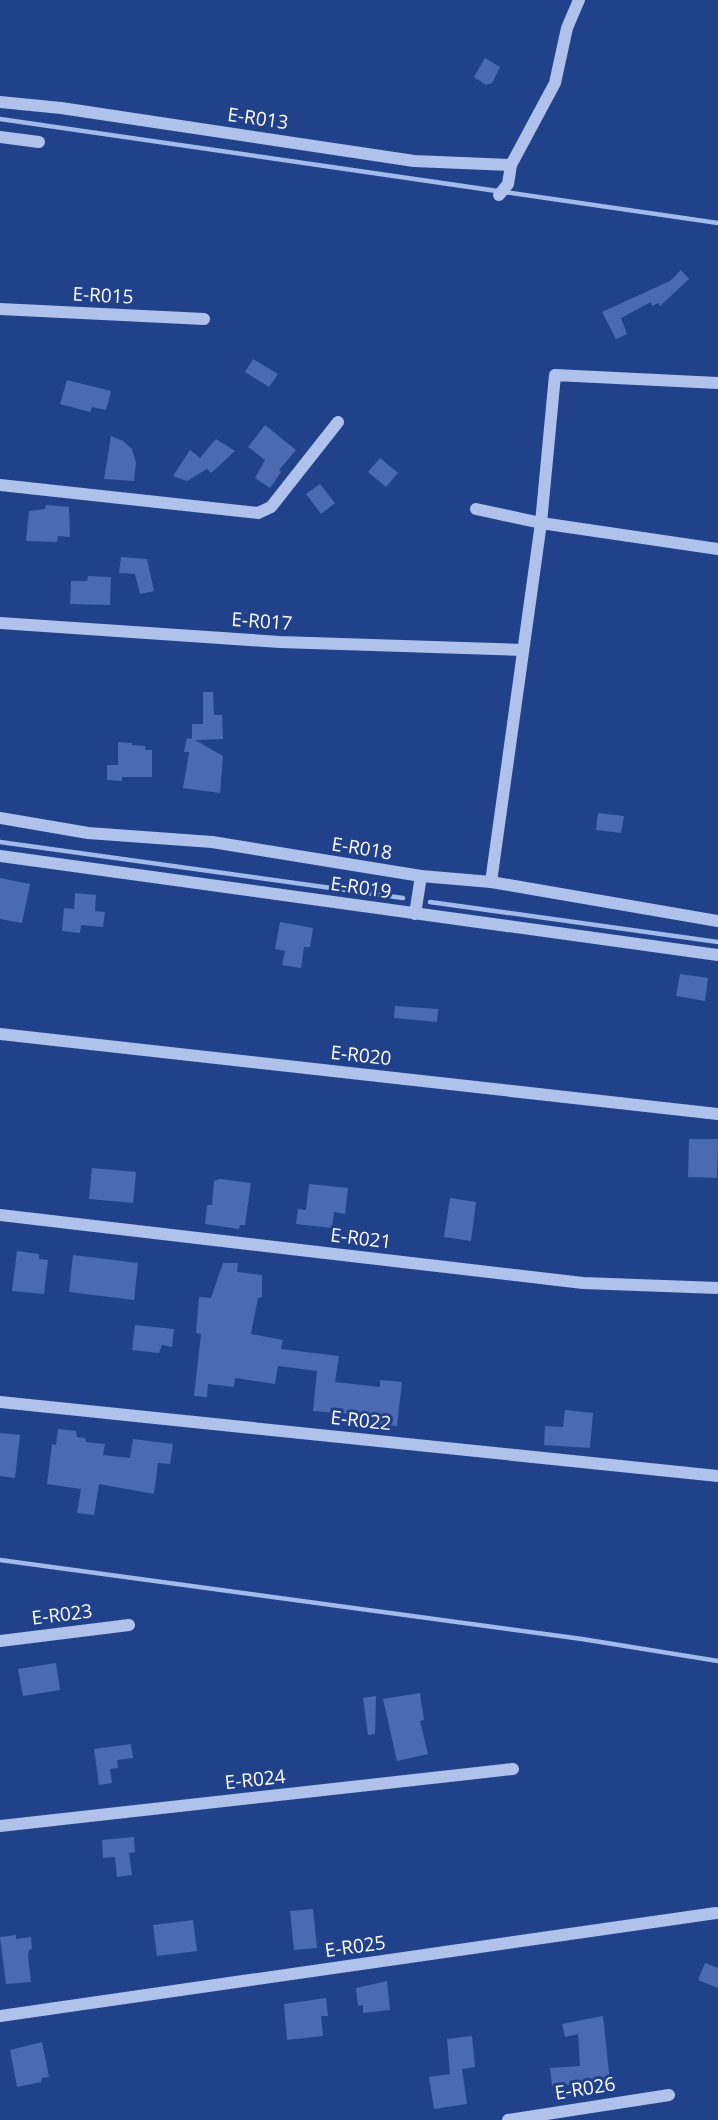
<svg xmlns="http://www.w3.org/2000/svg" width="718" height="2120" viewBox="0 0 718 2120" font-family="'Open Sans',sans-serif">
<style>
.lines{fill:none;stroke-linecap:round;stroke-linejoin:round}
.stream{stroke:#a3bbec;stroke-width:4.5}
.building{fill:#4b6ab2}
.minor{stroke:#afc2eb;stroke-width:12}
.labels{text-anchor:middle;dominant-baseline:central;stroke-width:6;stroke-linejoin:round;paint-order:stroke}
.street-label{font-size:19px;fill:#fff;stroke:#22418b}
</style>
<rect width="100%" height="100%" fill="#22418b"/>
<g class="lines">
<g class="stream">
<path d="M0,119L718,223"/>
<path d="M0,842L403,898"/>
<path d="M430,902L718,942"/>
<path d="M0,1560L582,1639L718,1661"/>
</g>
</g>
<g class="building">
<path d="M485,58L500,67L492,83L486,85L474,77Z"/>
<path d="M681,270L689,279L660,306L658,303L652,306L651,302L621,318L627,334L616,339L602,312L670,281Z"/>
<path d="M253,359L278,374L269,387L245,372Z"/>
<path d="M67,380L111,391L106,410L92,407L90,412L60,404Z"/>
<path d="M265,425L296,450L279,470L281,472L270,488L255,478L265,460L248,447Z"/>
<path d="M111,436L123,441L132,449L136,463L134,481L104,479Z"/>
<path d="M216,439L235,451L211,473L207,469L187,481L173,476L190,450L200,458Z"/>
<path d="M380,458L398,473L386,487L368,472Z"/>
<path d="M320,484L335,503L321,514L306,494Z"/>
<path d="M46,505L69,507L70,537L58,536L57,542L26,541L29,511L45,509Z"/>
<path d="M121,557L147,559L154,591L140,594L135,574L119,573Z"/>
<path d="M88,576L111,577L110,605L70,604L71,581H87Z"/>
<path d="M203,692H213L214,715H222L223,739L195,740L223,756L220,793L183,788L189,752H184L187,738L192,739V724H203Z"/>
<path d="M118,742L132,743V745L145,746V750H152V777H122V781L107,780V765H118Z"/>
<path d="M598,813L624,816L621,833L596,830Z"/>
<path d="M0,878L30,884L22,923L0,919Z"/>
<path d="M75,893L96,895L95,911L105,912L103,927L81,925L80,933L62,931L64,908L74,909Z"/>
<path d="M280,922L313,928L310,947H304L301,968L282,965L285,951L275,949Z"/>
<path d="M680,974L708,978L705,1001L676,996Z"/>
<path d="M395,1006L438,1009L437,1022L394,1018Z"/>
<path d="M689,1139H718L717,1178L688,1177Z"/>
<path d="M92,1168L136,1172L133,1203L89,1199Z"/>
<path d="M220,1179L251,1183L245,1225H240L239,1229L205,1224L207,1205H212L214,1181Z"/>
<path d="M309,1184L348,1188L345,1214L334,1212L332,1228L296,1224L298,1209L306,1210Z"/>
<path d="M450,1198L476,1202L471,1241L444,1237Z"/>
<path d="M17,1251L39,1254V1259L48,1260L44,1294L12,1291Z"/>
<path d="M73,1255L138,1263L134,1300L69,1292Z"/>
<path d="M223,1263H238L237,1272L262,1275V1297L258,1298L251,1334L283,1340L281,1349L339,1356L335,1382L380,1387V1380L402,1382L397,1426L352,1421L353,1414L313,1411L317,1371L278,1366L275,1384L235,1378L234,1387L208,1384L207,1397L194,1396L201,1334L196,1333L199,1297L211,1298Z"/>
<path d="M135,1325L174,1329L172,1347L162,1345L159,1353L132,1350Z"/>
<path d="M565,1410L593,1413L590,1448L544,1445L545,1426L563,1427Z"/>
<path d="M58,1429L76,1431L77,1437L85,1438L86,1442L105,1444L103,1455L130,1458L133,1439L173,1444L170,1464L158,1463L154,1494L99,1484L94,1515L77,1513L81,1489L47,1484L52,1444L56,1445Z"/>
<path d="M0,1433L20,1435L15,1478L0,1476Z"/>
<path d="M56,1663L60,1690L23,1696L18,1669Z"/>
<path d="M420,1693L424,1720L420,1721L428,1754L397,1761L383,1699Z"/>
<path d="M376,1696L375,1734L368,1735L363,1698Z"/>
<path d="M131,1744L133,1758L117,1760L118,1768L110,1769L112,1783L99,1785L94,1749Z"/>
<path d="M134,1837L135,1852L129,1853L132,1875L117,1877L115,1857L103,1858L102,1840Z"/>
<path d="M313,1909L317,1948L294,1950L290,1911Z"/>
<path d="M193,1920L197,1951L157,1956L153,1925Z"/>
<path d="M16,1935V1939L31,1937L32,1949L29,1950L28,1956L31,1982L6,1984L0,1937Z"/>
<path d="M705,1963L718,1968V1988L698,1980Z"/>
<path d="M387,1981L390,2010L363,2013V2005L358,2006L356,1988Z"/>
<path d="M326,1998L328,2016H321L323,2036L287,2040L284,2004Z"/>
<path d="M603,2016L610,2082L552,2086L550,2068L580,2066L578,2034L565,2037L562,2024Z"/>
<path d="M472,2036L475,2067L462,2069L467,2104L434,2109L429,2077L450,2074L447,2039Z"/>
<path d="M42,2042L49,2077L42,2078L41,2082L17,2087L10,2050Z"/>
</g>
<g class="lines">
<g class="minor">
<path d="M0,102L61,108L414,161L511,165"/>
<path d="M0,137L39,142"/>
<path d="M499,195L508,184L511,165L555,83L567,28L579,0"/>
<path d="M0,309L204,319"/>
<path d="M0,485L258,513L271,507L338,422"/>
<path d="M476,509L541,523L718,549"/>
<path d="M0,623L280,642L523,650"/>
<path d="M0,818L88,833L212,842L421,876L491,882L718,921"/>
<path d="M0,856L718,955"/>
<path d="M491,882L541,523L555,375L718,383"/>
<path d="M415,914L421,876"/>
<path d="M0,1034L718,1114"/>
<path d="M0,1215L583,1283L718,1288"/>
<path d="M0,1402L718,1476"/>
<path d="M0,1641L129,1625"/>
<path d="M0,1826L513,1769"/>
<path d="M0,2016L716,1913"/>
<path d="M508,2120L669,2095"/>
</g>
</g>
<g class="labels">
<g class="street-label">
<text transform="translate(258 118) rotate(8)">E-R013</text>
<text transform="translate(103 295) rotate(3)">E-R015</text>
<text transform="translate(262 621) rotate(4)">E-R017</text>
<text transform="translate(362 848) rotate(9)">E-R018</text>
<text transform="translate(361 887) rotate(8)">E-R019</text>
<text transform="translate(361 1055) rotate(6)">E-R020</text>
<text transform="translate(361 1238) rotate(7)">E-R021</text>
<text transform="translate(361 1420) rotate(6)">E-R022</text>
<text transform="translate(62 1614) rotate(-7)">E-R023</text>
<text transform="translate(255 1779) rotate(-6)">E-R024</text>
<text transform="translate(355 1946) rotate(-8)">E-R025</text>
<text transform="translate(585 2088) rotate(-9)">E-R026</text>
</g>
</g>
</svg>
